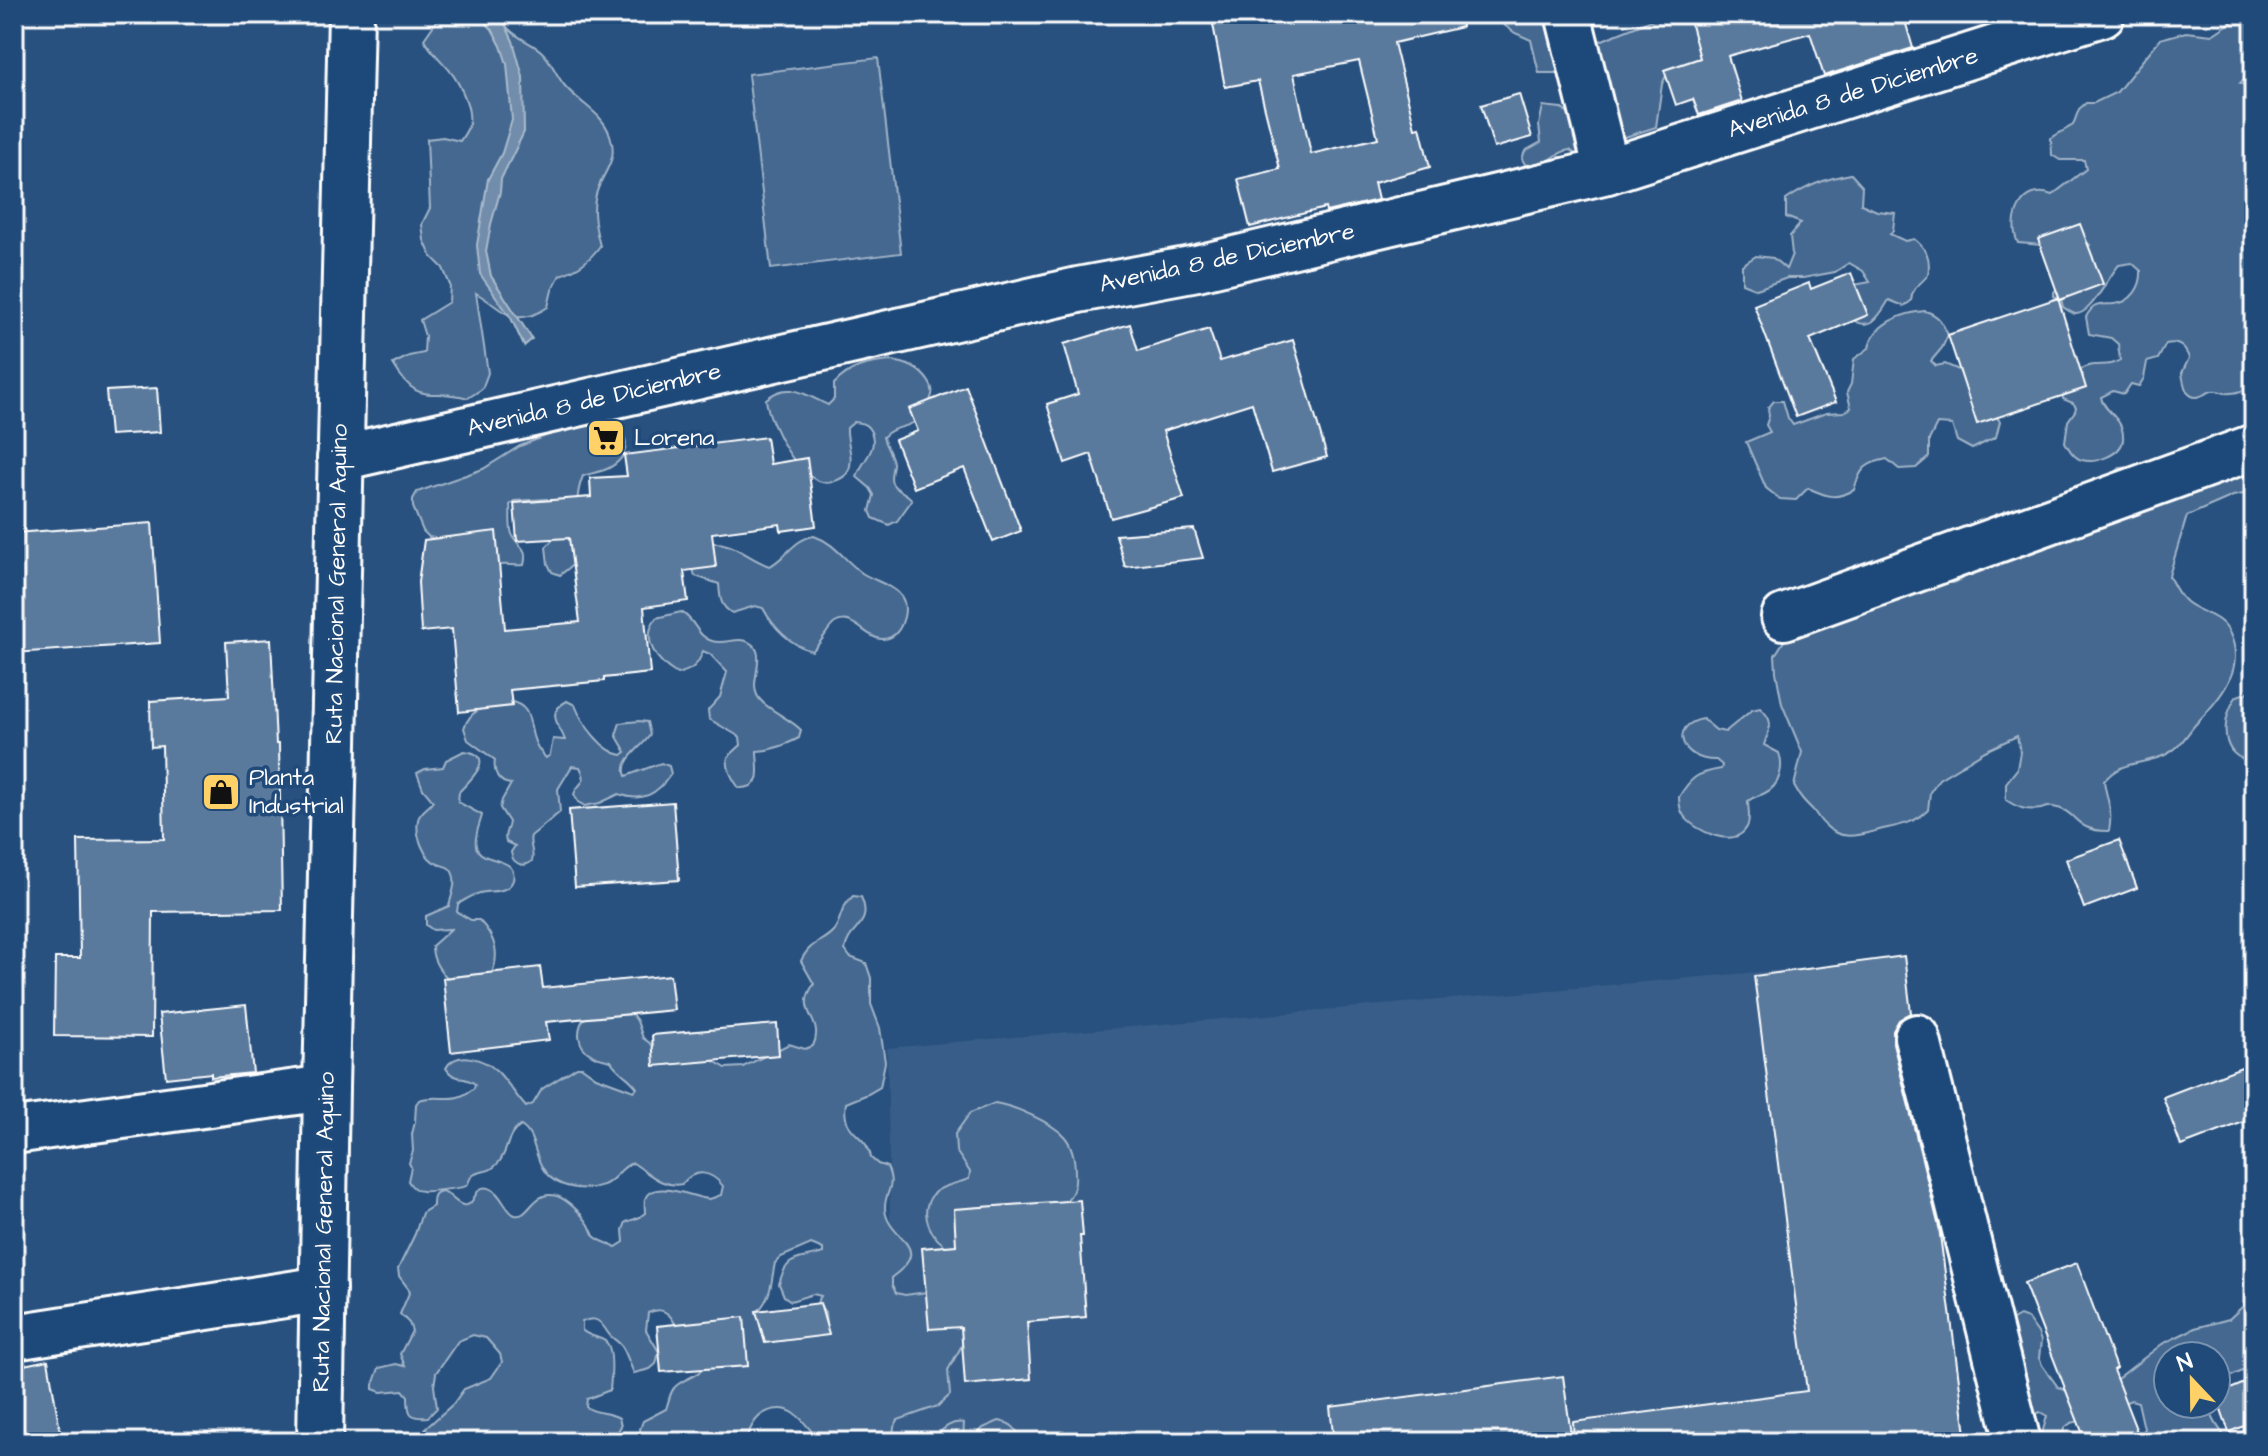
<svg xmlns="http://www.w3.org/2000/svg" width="2268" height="1456" viewBox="0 0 2268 1456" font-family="'Architects Daughter',sans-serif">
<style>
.built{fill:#375d88}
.green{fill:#446890;stroke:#a2b4c8;stroke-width:2;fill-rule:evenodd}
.water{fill:#718dab;stroke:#aabbcd;stroke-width:2}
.building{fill:#5a7a9d;stroke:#fff;stroke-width:2;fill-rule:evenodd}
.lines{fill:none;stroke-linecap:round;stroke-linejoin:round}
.street-casing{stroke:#fff;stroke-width:50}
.highway-casing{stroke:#fff;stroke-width:50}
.street{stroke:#1f4a7a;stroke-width:44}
.highway{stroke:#1f4a7a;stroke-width:44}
.labels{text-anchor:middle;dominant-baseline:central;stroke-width:7;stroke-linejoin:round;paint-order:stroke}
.street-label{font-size:24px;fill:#fff;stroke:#1f4a7a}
.poi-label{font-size:24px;fill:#fff;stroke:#1f4a7a;text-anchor:start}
</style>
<rect width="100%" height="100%" fill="#28517f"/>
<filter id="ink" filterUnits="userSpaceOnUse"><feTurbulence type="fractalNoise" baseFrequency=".0125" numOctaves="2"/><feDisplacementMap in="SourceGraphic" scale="16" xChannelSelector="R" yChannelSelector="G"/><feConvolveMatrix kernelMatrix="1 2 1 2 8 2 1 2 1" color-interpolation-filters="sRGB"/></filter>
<g filter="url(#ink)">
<path class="built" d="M1873,962L1970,1442H894L887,1048Z"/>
<g class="green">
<path d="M444,14L501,15C503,20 506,27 510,30C519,39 532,43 541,51C552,61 555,74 565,86C579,103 602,112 610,135C618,158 607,167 599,186C590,206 595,227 600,246C588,262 578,269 560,275L552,290L548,307C513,330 505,310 476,293L488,373L482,389L468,398C429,387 419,408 393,364L409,356L424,353L425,336L420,320L449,302L450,285L443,268L431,256L424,240L422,224L430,208L427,139L443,137L460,141C463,136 468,130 469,124C472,105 457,77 444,64C436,55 430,50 424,39L438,19Z"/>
<path d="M1489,14H1551L1562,57L1556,73H1539L1531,40L1515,33Z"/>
<path d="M1670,14L1678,19L1695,21L1712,52L1666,76L1662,84L1656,127L1625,137L1585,161L1570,150C1552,152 1547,170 1526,166L1522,159L1525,151L1541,142L1539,125L1543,106L1561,108L1582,125L1590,45L1662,16Z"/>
<path d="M2241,16H2254V74L2245,78L2240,83L2248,87H2254V380C2249,390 2237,394 2225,393C2221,392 2216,390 2212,391C2204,393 2196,402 2188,393C2184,388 2183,379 2182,373L2189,358C2185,347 2178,341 2166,344L2158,359L2147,362L2144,378L2139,386L2131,384L2124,394L2113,391L2101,397C2103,412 2125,417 2123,440C2121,455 2095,464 2082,460C2074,458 2069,449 2065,442L2068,421L2075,411L2076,407L2073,403L2063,399L2062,386C2072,376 2080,366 2094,365C2104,364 2111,366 2120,360L2118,344L2111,338L2089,334L2086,317C2089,312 2089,310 2094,307C2101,303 2107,305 2114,304C2131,303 2142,287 2141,271L2132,263L2119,265C2109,275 2091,316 2075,314C2071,313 2066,309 2063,307L2061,299L2054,296V292L2090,245L2084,239L2043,245L2018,243C2007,220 2022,183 2052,195L2086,169L2084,160H2060L2052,155L2051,138L2073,125L2079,109L2086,103H2094L2117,92L2160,39L2186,32L2212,35Z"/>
<path d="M878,58L901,253L771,269L748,74Z"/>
<path d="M1851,174L1862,186L1861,204L1877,211L1895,213L1893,230L1890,234L1905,241L1914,239C1927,249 1931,258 1928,275C1920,285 1912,287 1911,301L1904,306L1889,300C1880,314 1872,332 1853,320L1854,285L1870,282L1863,271L1849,263L1835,272L1803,278H1787L1757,289L1742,283V265L1756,256L1773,258L1786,269L1792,254L1790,236L1801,223L1786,217V200C1806,186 1827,178 1851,174Z"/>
<path d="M1925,311C1939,315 1942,322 1948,335L1942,348L1931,361L1936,366L1945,364L1959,370L1968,386L2000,421L1996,437L1972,449L1957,441L1952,425L1937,424L1929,440V457L1916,468L1899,469L1887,459C1866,463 1860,468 1854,490C1835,500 1828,497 1808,488L1796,500L1780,499L1766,488L1746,442L1770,432L1766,425L1769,416L1768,408L1774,401H1783L1788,418L1793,425L1826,413L1844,412L1851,408L1847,392L1851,384L1854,359L1869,348C1874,323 1902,313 1925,311Z"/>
<path d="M891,361C907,363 920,368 929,382C935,391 932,396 928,405C912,435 898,421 883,437C885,446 892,454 893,463C893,470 889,476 892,483C897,492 907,492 912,500L897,521L889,525L873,518L870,511L874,495L870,488L857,477C861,461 879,450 871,432C867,424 863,423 854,422L847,428C846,442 855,458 848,472C845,478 838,480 832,482C802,490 768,423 766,399C789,380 805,395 828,405L834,399V384C851,366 868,363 891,361Z"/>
<path d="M604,417C629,428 635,454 609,468C601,472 591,473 583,476C572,501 579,533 580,559L560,575L552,572L548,564L546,547L556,536L547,499L514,501L510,505C511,514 509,526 512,534C517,548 529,545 524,565C513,566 502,563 493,566L445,540L429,537L423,531L413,507V499L417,492L483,469L520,446L571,426Z"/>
<path d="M2254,427V492L2233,496L2187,516L2169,576C2174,586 2178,595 2186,602C2201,614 2221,614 2230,634C2247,670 2218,700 2195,725C2185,737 2179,749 2165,755C2141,766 2123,759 2104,781C2107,801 2113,810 2109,831C2073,832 2078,810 2053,807C2051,806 2043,808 2041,809C2026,811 2018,808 2006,800V783L2017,769L2020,752L2017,736L1985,751L1939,779L1930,792L1928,810C1915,823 1902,825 1883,829C1862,834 1842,843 1825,825C1820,821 1817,815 1813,810C1805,802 1799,796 1794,786L1802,752L1782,704L1776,672L1775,655L1784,641L1798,629L1866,612L1881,602L1935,582L1953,583L1967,576L1980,564L2094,491L2120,468L2136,467Z"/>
<path d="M814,536C835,543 844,560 862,573C880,585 911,587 904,617C902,625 899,633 891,637C869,648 856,611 835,623C828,627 822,643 812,651C790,645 773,627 763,608L755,606L732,613C720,606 720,597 719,584L695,576L693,569L709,543C733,540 749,560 770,566C787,557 794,539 814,536Z"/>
<path d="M681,612C695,619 697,637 712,641C726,646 742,633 754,646C765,658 750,681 757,695C763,708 790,718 801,730L799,738C785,745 773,750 757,751C757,768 765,789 739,788C732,779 726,768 728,757L741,745L740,737L709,719L708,710L720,697L727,672L710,654L703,651C698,665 693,670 677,674C657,662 640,640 656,618Z"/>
<path d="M2254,690V761C2218,760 2221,717 2237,696Z"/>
<path d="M509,701C531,706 528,718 533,736C535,744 540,752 546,758L550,755L553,739L565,740C559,724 545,713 567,701L575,705C582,723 602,752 622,755L626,752L616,735L620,723L639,721L647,722L650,735C642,748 619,760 626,776L661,763L669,766L671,774C657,794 643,803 619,794L600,803L585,806L578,802L574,794C579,780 589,785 580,767L572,766L558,789L560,812L531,836C528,844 535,852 532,861C523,869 512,863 511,852L515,846L506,842C503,833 508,831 509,822L500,808L502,800L511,784C498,783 493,772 495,760L468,740L464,728C472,706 488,707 509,701Z"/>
<path d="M1760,708C1776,722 1769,729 1764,745L1779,753C1784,767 1780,786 1765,793C1759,796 1754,796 1748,801C1748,809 1751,819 1747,827C1735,850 1695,831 1684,816C1680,810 1679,804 1679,797C1691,777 1697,773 1721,769L1722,765L1716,760C1681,761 1668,725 1703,719L1716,730L1725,732L1752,710Z"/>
<path d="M464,751C499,755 469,781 459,792L458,802L482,815C480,824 474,836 476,846C480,865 519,855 513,880C508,894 492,890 480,893C472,895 465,900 458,904L457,912L471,920H479C496,938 501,955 490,978L451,981C440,972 432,961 432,946L451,929L433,930L426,925V916L449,906C451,896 457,884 453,874C450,866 446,867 438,864C424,859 415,835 418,820C419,812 429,808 433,801L423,789L417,773L425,769L443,767L446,760Z"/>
<path d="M853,896L861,897C874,926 848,927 845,950L850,957L866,963L871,978V1004L880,1028L885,1062L880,1087L868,1094L846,1103C840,1135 868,1133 871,1158L878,1164L887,1167C897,1189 884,1191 885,1209C887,1240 936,1245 892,1277V1285L896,1293L905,1295L927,1292L953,1296L965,1340L948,1370L950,1395L938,1406L898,1420L894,1427L892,1442C877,1442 834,1446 823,1440C810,1434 806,1421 795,1414C783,1405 765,1409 756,1420C750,1427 749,1435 743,1442H643L640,1429L643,1421L666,1409C669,1401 670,1390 677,1385C687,1378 697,1376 705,1367L670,1316C663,1309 657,1309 648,1313L646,1330L659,1352L656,1364L650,1369L634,1373C630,1365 627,1355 623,1348C619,1341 612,1339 608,1333C601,1322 596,1315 582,1322V1330C590,1338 600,1336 606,1342C614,1349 611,1380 610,1390L587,1399L586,1407C596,1414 608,1412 619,1418L621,1426L617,1433C602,1441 589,1435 574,1442H426L423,1436L426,1428L453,1404L464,1389L491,1378L502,1362L500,1354L486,1338L473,1335L458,1341L436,1373L434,1386L437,1408L428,1417C408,1419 408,1412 408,1396L403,1390L381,1392L373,1389V1385L379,1368L396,1364L405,1366L400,1354L412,1331L409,1323L400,1314L410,1291L399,1276L398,1269L415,1234L422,1213L433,1206C433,1197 433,1192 443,1191C450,1194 455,1203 463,1205C477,1208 473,1181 491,1189C501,1193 507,1213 515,1215C530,1219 532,1189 557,1196C568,1200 583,1215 589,1225C590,1227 593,1234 594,1236C599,1241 610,1244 616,1247L624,1242L623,1230L626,1222L638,1218L645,1213C645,1208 644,1204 645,1199C652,1178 695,1198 708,1199C712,1199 717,1196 721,1195L723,1186C711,1171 695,1168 682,1184C662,1188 649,1173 633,1163C620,1166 616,1181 603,1185C581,1193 551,1187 541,1165C534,1152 534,1134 521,1126C506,1134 509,1150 499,1162C489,1175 480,1169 472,1176C469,1178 469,1184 466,1186C463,1188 426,1192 422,1191C415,1191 411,1186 408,1181L411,1167L409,1163L413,1151L412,1134L415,1122L416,1104L419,1100C441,1093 453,1106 474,1088L475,1084C465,1076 452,1080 446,1068C457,1049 484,1059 497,1071C508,1082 515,1095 526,1107L533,1104L542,1089L577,1067H582L596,1077L634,1091L637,1088C630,1077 618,1073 611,1061C605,1059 598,1059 592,1055C577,1047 575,1029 586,1016L632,1014L637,1021L643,1038L654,1046L710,1059L726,1068L743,1067L789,1044L805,1049L813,1046C826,1019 793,1013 814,984L801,961C810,941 823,943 834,930C842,919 839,909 853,896ZM811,1244L823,1249V1253C798,1261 787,1254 779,1284L784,1296L791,1301L813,1294L821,1296L817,1303L825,1313L826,1325L760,1314L759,1310C772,1296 771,1281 775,1263L781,1257Z"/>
<path d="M995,1103C1014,1106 1051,1122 1064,1136C1073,1146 1075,1160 1075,1173C1076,1185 1074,1193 1065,1202L951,1249C932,1240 917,1214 933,1194C940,1186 958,1183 969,1179L970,1172L956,1151L955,1134L970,1113Z"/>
<path d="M2254,1296V1370L2247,1369L2216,1383V1356H2168V1404H2210C2210,1420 2221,1429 2228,1442H2147L2138,1402L2131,1400L2080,1421L2071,1423L2064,1428L2062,1442L2040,1441L2047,1416L2040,1412L2033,1415L2009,1329L2013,1320L2020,1316L2028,1319L2038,1333L2041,1341L2039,1358L2042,1365L2058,1387L2073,1394L2108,1386L2162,1344L2195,1328L2229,1319Z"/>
<path d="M999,1421C1012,1423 1018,1429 1020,1442H929C940,1433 948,1420 964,1423L963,1440L971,1441L983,1428Z"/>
</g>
<path class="water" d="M477,14L501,15L513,41L523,77L524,132L501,179L500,192L491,224L486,251L491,276L532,339L524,346L511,318L480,274L477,245L488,179L502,153L512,120L507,64L501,46L492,29Z"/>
<g class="building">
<path d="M1211,14H1460L1462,27L1394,43L1415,128L1420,127L1430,167L1374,183L1378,200L1326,212L1325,208L1250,227L1238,179L1280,169L1258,81L1225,87ZM1359,61L1378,138L1311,154L1294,74Z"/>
<path d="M1688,14H1903L1913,48L1824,76L1810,33L1728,56L1742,101L1699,115L1693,99L1676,105L1664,70L1700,58Z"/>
<path d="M1519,94L1532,137L1494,148L1481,105Z"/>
<path d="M2080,224L2103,284L2060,300L2038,239Z"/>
<path d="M1851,273L1868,315L1810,339L1836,402L1796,417L1754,305L1809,283L1811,289Z"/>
<path d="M2058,298L2086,388L1977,424L1948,335Z"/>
<path d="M1130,324L1138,351L1209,329L1220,361L1293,340L1327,457L1272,472L1252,403L1163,431L1184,498L1111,518L1091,454L1065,463L1047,404L1078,394L1064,344Z"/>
<path d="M966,386L1021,531L993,542L964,468L914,488L895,440L918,431L909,409Z"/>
<path d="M157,388L160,432L110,435L106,391Z"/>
<path d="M766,437L770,464L807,458L816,526L781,531L780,524L712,533L716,567L684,571L688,601L644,607L650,673L604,678V681L510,690L512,706L459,712L452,629L421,632L418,582L424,540L496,531L505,629L580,622L569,538L517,541L514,503L591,497L590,478L627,476L624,455Z"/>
<path d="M152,523L160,643L14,653V533Z"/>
<path d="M1194,529L1203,558L1125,567L1116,535Z"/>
<path d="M271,639L276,744H279L282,910L153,912L152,1037L54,1036L55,958H80L78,840L164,839L162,746L151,747L150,701L229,696L226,642Z"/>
<path d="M673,802L679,880L575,887L569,810Z"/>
<path d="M2119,840L2137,888L2084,908L2066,859Z"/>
<path d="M1904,956L1911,1013L1899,1020L1893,1031V1043L1939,1227L1967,1442H1574L1573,1422L1807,1391L1754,976Z"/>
<path d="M540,967L543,988L670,975L674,1010L546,1022L549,1040L451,1052L443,978Z"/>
<path d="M246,1005L253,1073L211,1077V1073L166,1078L159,1014Z"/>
<path d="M777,1024L779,1055L654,1066L652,1035Z"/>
<path d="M2244,1066L2254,1094V1118L2181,1146L2163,1097Z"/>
<path d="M1080,1200L1083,1236H1080L1086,1317L1027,1322L1031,1379L965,1385L961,1327L929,1329L922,1248L956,1245L954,1209Z"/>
<path d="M2077,1263L2116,1368L2113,1370L2141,1442H2086L2024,1283Z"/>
<path d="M820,1303L829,1335L765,1343L756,1311Z"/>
<path d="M744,1317L748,1366L661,1372L657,1326Z"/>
<path d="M48,1360L62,1442H14V1367Z"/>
<path d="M1563,1376L1572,1442H1334L1330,1407Z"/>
<path d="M2254,1379V1422L2229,1432L2216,1395Z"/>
</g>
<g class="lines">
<g class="street-casing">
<g id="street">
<path d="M1568,14L1607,171"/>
<path d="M340,458L1078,290L1197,268L1607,171L2102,14"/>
<path d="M1784,617L2254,447"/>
<path d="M1917,1037L2018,1442"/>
<path d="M14,1131L326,1088"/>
<path d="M14,1337L323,1289"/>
</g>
</g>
<g class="highway-casing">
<path id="highway" d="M320,1442L326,1088L351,14"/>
</g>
<use href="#street" class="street"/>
<use href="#highway" class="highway"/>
</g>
</g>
<defs>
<g id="supermarket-square" transform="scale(2)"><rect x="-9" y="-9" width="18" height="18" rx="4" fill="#ffd166" stroke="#1f4a7a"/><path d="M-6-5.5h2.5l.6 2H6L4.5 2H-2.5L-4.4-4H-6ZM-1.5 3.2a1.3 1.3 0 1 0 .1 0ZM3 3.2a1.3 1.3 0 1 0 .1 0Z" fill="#111"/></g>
<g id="shop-square" transform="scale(2)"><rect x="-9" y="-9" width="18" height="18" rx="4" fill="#ffd166" stroke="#1f4a7a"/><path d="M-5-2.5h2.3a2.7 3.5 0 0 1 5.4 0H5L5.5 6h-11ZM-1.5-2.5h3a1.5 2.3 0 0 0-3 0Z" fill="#111"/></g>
</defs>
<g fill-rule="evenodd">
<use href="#supermarket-square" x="606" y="438"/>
<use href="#shop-square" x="221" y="792"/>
</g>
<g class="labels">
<g class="street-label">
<text transform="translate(1853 93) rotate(-17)">Avenida 8 de Diciembre</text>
<text transform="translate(1227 258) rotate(-12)">Avenida 8 de Diciembre</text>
<text transform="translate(594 400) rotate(-13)">Avenida 8 de Diciembre</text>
<text transform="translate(337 584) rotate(-89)">Ruta Nacional General Aquino</text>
<text transform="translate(324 1232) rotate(-89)">Ruta Nacional General Aquino</text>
</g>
<g class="poi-label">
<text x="634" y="438">Lorena</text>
<text x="249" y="778">Planta<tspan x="249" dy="28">Industrial</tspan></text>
</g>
</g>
<rect width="2268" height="1456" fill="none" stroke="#1f4a7a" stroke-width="48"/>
<rect x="24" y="24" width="2220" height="1408" fill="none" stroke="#fff" stroke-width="3" filter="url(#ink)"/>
<g transform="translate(2192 1380) rotate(338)"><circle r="38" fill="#1f4a7a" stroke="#7992af" stroke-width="2"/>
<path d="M0-6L14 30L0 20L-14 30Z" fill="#ffd166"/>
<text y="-12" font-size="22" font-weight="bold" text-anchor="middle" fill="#ffffff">N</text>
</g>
</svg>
